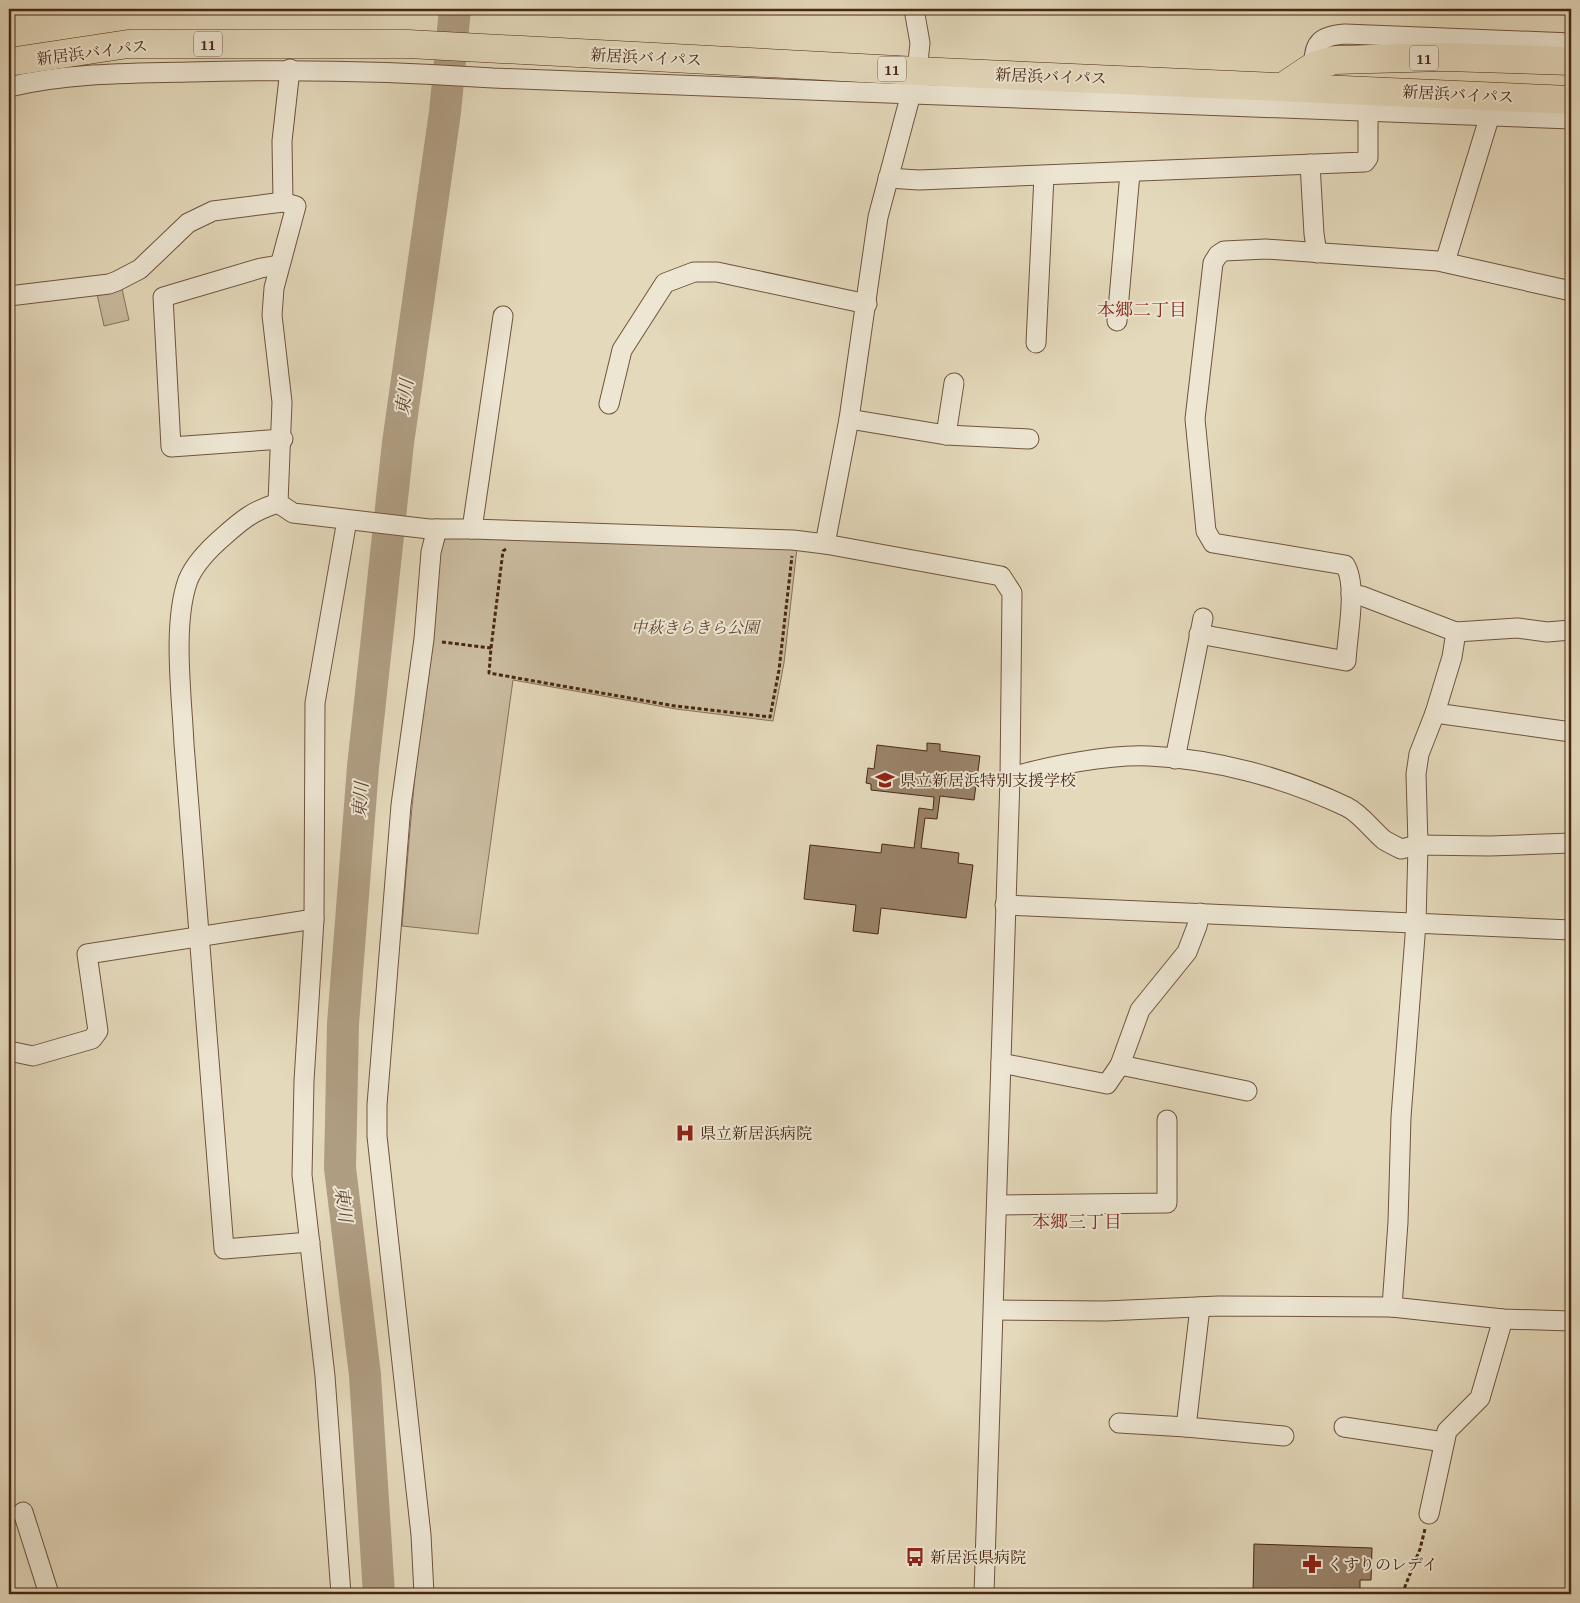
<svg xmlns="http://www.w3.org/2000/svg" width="1580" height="1603" viewBox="0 0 1580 1603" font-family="'Gentium Book Plus','Noto Serif JP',serif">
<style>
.green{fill:#cabb9f;stroke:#8a725a}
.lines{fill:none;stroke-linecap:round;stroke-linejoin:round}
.river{stroke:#af9d82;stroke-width:32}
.building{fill:#9a846b;stroke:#492814}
.minor-casing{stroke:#70543e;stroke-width:21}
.highway-casing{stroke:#492814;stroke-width:29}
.path{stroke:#492814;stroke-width:3;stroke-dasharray:4 2.5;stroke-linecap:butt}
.minor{stroke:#ede6d3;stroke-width:19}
.highway{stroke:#e4d9bb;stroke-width:28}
.labels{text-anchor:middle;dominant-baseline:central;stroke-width:4;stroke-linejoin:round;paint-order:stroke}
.shield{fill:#ede6d3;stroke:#7a614d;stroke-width:1}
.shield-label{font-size:15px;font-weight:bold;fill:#492814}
.street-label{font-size:16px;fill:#492814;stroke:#ede6d3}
.park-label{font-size:16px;font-style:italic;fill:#634530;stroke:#ede6d3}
.poi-label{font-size:16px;fill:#492814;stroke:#ede6d3;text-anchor:start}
.neighbourhood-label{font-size:18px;fill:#7a1f14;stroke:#ede6d3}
.water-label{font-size:18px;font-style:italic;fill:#624530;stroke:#ede6d3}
</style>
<rect width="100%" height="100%" fill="#e4d9bb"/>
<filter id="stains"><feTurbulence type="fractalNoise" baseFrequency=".004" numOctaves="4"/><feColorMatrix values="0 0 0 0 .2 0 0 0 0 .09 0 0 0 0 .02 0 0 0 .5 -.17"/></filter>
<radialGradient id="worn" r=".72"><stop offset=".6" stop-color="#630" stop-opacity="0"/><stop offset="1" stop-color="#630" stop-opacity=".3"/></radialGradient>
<g class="green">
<path d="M122,289L129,320L104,326L97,294Z"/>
<path d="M446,534L797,548L784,663L773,721L676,709L513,680L478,934L402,926C412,796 425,668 441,539Z"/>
</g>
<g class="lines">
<path class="river" d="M379,1594L365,1375L340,1168L343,1024L363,767L398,443L445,112L455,9"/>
</g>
<g class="building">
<path d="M927,743L940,744V751L980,756L974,800L940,796L937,819L925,818L921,848L959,853L958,863L973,865L966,918L881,908L878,934L853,931L856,905L804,899L810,845L881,853L882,844L914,848L919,808L933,810L934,797L871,790V784L866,783L868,768L874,769L877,745L927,751Z"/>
<path d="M1254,1544L1372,1548L1371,1580H1360V1594H1253Z"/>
</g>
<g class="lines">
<g class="minor-casing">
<g id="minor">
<path d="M1314,66C1313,41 1322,36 1345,34L1571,43"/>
<path d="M9,87C67,73 130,73 190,72C291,69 392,71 493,78L1571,119"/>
<path d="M1310,164L1314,234L1317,253"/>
<path d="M888,178L919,180L1365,162L1368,158V112"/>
<path d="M283,202L282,141L290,69"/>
<path d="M1445,262L1490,115"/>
<path d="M279,265L261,268L163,297L171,447L283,439"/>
<path d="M9,296L109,284L117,281L140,269L188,223L213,211L283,202L296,206L274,288L272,315L282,402L278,503L293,513L429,529H472L793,540L825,544L1001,576L1012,593L1010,778L984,1594"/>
<path d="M1117,321L1130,173"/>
<path d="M1036,343L1044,176"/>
<path d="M609,404L622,350L665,283L694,272H717L867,304"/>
<path d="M849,419L946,435L954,383"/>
<path d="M946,435L1029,439"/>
<path d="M278,503C253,511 243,519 224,536C210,548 195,563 188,580C172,624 182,698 184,744L224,1249L310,1242"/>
<path d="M472,529L503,316"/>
<path d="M825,544L849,419L878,217L917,71L920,43L914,9"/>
<path d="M1351,594L1362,596L1456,632L1517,628L1547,632L1571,630"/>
<path d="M1456,632L1452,657L1435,713L1571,732"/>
<path d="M1199,634L1346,661C1347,636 1358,586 1345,565L1213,543L1206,531L1195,419L1213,263L1218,255L1224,251L1266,249L1438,261L1571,291"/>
<path d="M1175,759L1203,618"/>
<path d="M1010,778C1045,766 1112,754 1149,756C1216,759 1286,778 1347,807C1361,814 1372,830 1384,840C1389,843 1395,846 1401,849L1418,845L1490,846L1571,843"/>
<path d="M1005,905L1571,930"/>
<path d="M9,1051L33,1056L92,1039L98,1031L87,954L314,919"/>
<path d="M1001,1063L1107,1084L1120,1065L1247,1091"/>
<path d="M1120,1065L1140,1010L1187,952L1197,926L1200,913"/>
<path d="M997,1205L1167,1203V1120"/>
<path d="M1200,1307L1186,1427L1284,1436"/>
<path d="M1392,1307L1398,1222L1401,1117L1416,923L1418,845L1416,774L1419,754L1435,713"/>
<path d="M994,1310L1105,1311L1219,1306L1392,1307L1503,1319L1571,1321"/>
<path d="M1119,1423L1186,1427"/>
<path d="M1344,1427L1444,1442"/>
<path d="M23,1512L49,1594"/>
<path d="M1429,1514L1447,1431L1480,1398L1503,1319"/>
<path d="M341,1594L325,1376L302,1175L304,1081L314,919L315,703L347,520"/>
<path d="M424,1594L421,1535L377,1136V1105L401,805L424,639L431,552L437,529"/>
</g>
</g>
<g class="highway-casing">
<g id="highway">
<path d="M9,62L128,44H408L917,71L1571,100"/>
<path d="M1284,86L1314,66L1335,60L1445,57L1571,61"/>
</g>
</g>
<g class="path">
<path d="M442,642L491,648L489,673L675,706L770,717L779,670L792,556"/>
<path d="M491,648L503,551L506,549"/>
<path d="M1402,1594L1420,1549L1425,1529"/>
</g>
<use href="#minor" class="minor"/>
<use href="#highway" class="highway"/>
</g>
<defs>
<g id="school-bare" transform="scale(1.5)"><path d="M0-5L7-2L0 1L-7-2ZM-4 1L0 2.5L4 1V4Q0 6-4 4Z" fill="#8f2418" stroke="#ede6d3" stroke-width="2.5" paint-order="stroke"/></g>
<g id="hospital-bare" transform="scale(1.5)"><path d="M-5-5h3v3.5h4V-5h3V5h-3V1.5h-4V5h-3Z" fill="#8f2418" stroke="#ede6d3" stroke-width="2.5" paint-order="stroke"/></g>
<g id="bus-bare" transform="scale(1.5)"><path d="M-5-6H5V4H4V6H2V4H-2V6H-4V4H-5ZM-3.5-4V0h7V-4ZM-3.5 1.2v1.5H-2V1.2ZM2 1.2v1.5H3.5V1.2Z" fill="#8f2418" stroke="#ede6d3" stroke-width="2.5" paint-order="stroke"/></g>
<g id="pharmacy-bare" transform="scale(1.5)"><path d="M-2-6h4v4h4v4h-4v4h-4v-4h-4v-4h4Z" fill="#8f2418" stroke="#ede6d3" stroke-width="2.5" paint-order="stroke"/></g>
</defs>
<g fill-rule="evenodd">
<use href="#school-bare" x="885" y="780"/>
<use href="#hospital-bare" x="685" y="1133"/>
<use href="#bus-bare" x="915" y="1557"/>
<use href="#pharmacy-bare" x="1312" y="1564"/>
</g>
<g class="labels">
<g class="shield">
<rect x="194" y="31.5" width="28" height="25" rx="4"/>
<rect x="1410" y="45.5" width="28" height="25" rx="4"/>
<rect x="878" y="56.5" width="28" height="25" rx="4"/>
</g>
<g class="shield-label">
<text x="208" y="44">11</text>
<text x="1424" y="58">11</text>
<text x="892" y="69">11</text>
</g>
<g class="street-label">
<text transform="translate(92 52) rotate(-7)">新居浜バイパス</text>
<text transform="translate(646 57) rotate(3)">新居浜バイパス</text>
<text transform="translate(1051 76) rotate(2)">新居浜バイパス</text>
<text transform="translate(1458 94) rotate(3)">新居浜バイパス</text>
</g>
<g class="park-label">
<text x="695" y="627">中萩きらきら公園</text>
</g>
<g class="poi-label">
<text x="900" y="780">県立新居浜特別支援学校</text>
<text x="700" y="1133">県立新居浜病院</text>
<text x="930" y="1557">新居浜県病院</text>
<text x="1327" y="1564">くすりのレデイ</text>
</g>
<g class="neighbourhood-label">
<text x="1142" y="309">本郷二丁目</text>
<text x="1077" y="1221">本郷三丁目</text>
</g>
<g class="water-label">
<text transform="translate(404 397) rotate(-82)">東川</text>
<text transform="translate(360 800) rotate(-86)">東川</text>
<text transform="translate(344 1204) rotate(83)">東川</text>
</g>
</g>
<rect width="1580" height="1603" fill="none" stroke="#e4d9bb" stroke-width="30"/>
<rect x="10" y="10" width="1560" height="1583" fill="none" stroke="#492814" stroke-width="2.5"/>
<rect x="15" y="15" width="1550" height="1573" fill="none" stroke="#492814"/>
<rect width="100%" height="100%" filter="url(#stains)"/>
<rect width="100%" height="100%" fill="url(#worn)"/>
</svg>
